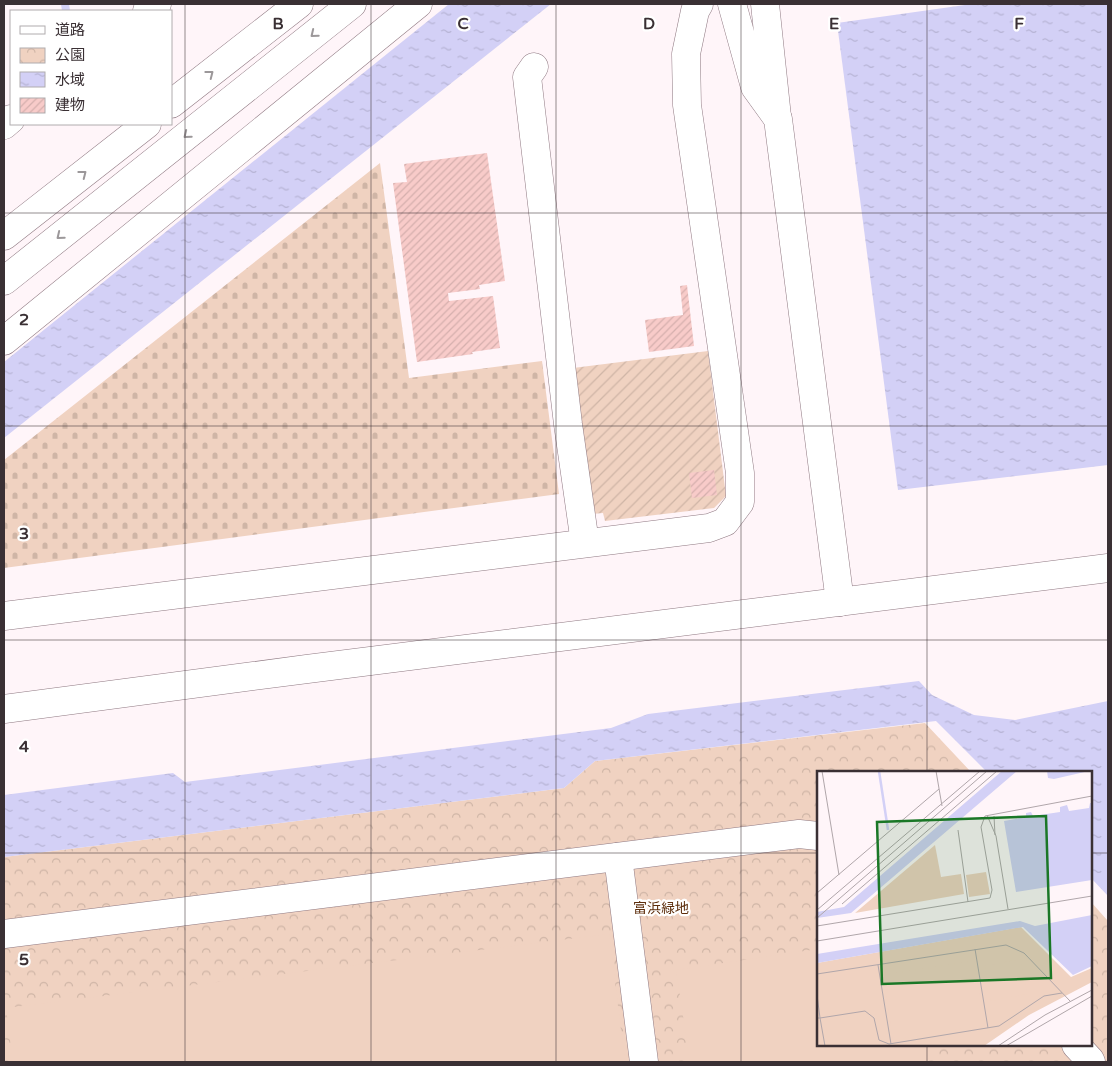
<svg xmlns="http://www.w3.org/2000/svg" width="1112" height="1066" viewBox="0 0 1112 1066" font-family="'Varela Round','Noto Sans JP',sans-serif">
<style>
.cemetery{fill:url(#cemetery-stones)}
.park{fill:url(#park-crowns)}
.garden{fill:url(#garden-furrows)}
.pitch{fill:#f0d2c1}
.water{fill:url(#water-ripples)}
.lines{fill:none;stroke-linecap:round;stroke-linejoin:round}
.stream{stroke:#d3d0f6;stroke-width:8}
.building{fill:url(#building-hatch)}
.minor-casing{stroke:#8f7982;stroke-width:29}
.minor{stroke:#fff;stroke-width:28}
.oneway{stroke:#9c989a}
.grid{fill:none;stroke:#3a3034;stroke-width:1;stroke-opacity:0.55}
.labels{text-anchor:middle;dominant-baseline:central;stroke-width:4.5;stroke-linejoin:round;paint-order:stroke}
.park-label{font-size:14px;fill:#5d2e0c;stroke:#fff}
.inset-river{fill:none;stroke:#d3d0f6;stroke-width:2.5}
.inset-road{fill:none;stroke:#b0a6aa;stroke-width:1}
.view{fill:#1a7726;fill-opacity:0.15;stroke:#1a7726;stroke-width:2.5}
.inset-edge{fill:none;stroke:#3a3034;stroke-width:2.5}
.grid-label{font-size:16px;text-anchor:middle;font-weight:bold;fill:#3a3034;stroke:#fff;stroke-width:4.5;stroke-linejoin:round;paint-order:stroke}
</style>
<defs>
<pattern id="cemetery-stones" width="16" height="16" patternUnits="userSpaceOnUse" patternTransform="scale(1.25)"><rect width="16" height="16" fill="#f0d2c1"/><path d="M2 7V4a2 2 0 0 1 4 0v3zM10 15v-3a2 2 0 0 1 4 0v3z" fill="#cfb5a6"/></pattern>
<pattern id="park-crowns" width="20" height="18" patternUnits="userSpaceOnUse" patternTransform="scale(1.25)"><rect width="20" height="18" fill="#f0d2c1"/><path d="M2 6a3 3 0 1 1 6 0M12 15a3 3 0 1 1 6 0" fill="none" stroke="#cfb5a6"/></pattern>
<pattern id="garden-furrows" width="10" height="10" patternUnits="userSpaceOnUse" patternTransform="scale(1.25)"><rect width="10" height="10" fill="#f0d2c1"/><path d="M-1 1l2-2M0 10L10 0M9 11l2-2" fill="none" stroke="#cfb5a6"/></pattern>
<pattern id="water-ripples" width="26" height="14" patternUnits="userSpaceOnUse" patternTransform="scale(1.25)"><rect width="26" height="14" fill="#d3d0f6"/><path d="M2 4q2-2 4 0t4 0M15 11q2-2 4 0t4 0" fill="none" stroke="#b6b3d4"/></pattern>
<pattern id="building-hatch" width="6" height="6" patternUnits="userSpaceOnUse" patternTransform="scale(1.25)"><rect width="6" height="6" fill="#f8cbc9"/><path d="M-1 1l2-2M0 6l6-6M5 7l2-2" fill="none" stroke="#d5afad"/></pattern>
</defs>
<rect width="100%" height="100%" fill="#fff5f9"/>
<path class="cemetery" d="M380,163L409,378L542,361L559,494L4,568V460Z"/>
<path class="park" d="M925,723L971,772H818V1045H1091V902L1108,921V1062H4V857L564,788L595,761Z"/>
<path class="garden" d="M708,351L726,496L714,508L605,521L603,513L592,514L573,368Z"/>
<g class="pitch">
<path d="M609,934L625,1062H13L6,1008Z"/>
<path d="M818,949V1045H927L929,1062H690L676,970Z"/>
</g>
<g class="water">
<path d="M449,4H551L4,438V362Z"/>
<path d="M972,4H1108V465L898,490L837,23Z"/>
<path d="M919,681L932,695L974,715L1015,720L1108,701V896L1091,878V772H987L936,721L595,761L564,788L4,857V795L173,773L185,782L611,728L648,714Z"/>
</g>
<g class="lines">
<path class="stream" d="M65,4L66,11"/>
</g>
<g class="building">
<path d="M487,153L505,281L479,285L480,289L448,293L449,301L493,296L500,348L472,352L473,354L417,362L393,183L407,182L404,164Z"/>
<path d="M687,285L694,346L649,352L645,320L683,315L680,286Z"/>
<path d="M714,470L717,495L692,498L689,473Z"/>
</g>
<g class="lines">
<g class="minor-casing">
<g id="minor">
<path d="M732,4L755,87L778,119L840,602"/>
<path d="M765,4L777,117"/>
<path d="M147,11L157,4"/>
<path d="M534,67L527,77L568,424L585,543"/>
<path d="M171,104L299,4"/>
<path d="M4,125L11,119"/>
<path d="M4,236L147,124"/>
<path d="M4,281L352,4"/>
<path d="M4,341L418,4"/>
<path d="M4,616L709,528L725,522L740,502V473L687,105L686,54L695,11L699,4"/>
<path d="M4,709L307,669L1108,568"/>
<path d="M618,857L644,1062"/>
<path d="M4,934L799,834L818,836"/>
<path d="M1076,1045L1090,1060L1091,1062"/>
</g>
</g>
<use href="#minor" class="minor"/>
</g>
<defs><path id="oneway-chevron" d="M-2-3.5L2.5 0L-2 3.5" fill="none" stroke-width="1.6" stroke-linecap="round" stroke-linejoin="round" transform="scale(1.25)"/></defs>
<g class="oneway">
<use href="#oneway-chevron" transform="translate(314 34) rotate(141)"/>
<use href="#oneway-chevron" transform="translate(210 74) rotate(-38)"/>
<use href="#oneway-chevron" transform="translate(187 135) rotate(141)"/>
<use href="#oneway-chevron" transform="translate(83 174) rotate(-38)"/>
<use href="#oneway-chevron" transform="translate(60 236) rotate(141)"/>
</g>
<path class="grid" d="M185,4V1062M371,4V1062M556,4V1062M741,4V1062M927,4V772M4,213H1108M4,426H1108M4,640H1108M4,853H818M1091,853H1108M927,1045V1062"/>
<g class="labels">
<g class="park-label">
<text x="661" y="908">富浜緑地</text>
</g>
</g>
<g transform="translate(817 771)">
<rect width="275" height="275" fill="#fff5f9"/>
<path d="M118,74L124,106L144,103L147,123L38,142Z" fill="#f0d2c1"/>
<path d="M204,156L254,206L275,197V211L212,244L167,275H0V192Z" fill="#f0d2c1"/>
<path d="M169,101L173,123L152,126L149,104Z" fill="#f0d2c1"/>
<path d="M203,188L210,223L174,230L168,195ZM157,190L168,254L76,269L66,204Z" fill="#f0d2c1"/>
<path d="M185,0H200L34,142L0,147V141L27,136ZM230,0H272L237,8L231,7ZM273,32H275V109L199,121L187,50L209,46V42L214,41L216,45L243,41V36L250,34L252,40L272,37ZM275,144V195L256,204L206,156L0,192V183L203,150L218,155Z" fill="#d3d0f6"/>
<path class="inset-river" d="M62,0L71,59"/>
<path class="inset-road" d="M5,0L22,104M119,0L125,35M170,44L179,65L191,138M177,45L178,64M141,59L151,131M0,122L122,18M25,133L180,0M0,139L163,0M0,147L170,0M0,155L173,127L175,119L164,56L168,45L275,25M0,170L275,125M158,178L171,257M61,194L74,273M0,203L189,174L207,182L253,230M0,224L3,247L48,240L57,247L62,269L72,273L182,255L227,225L245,222M0,247H3L8,275M181,275L228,244L275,219M189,275L275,225"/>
<path class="view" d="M229,45L234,207L65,213L60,51Z"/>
<rect width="275" height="275" class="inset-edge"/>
</g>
<g class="grid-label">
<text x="278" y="29">B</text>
<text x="463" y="29">C</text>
<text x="649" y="29">D</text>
<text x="834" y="29">E</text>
<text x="1019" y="29">F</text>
<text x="24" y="325">2</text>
<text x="24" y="539">3</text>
<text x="24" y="752">4</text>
<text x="24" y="965">5</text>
</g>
<rect width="1112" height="1066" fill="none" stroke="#3a3034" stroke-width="10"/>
<rect x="10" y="10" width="162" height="115" fill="#ffffff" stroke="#b0acae"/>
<rect x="20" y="26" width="25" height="8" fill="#ffffff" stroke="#b0acae"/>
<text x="55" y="35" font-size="15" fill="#3a3034">道路</text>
<rect x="20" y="48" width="25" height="15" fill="url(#park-crowns)" stroke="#b0acae"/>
<text x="55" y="60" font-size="15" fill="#3a3034">公園</text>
<rect x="20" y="72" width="25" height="15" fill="url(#water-ripples)" stroke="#b0acae"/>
<text x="55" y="85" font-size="15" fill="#3a3034">水域</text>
<rect x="20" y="98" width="25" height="15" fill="url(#building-hatch)" stroke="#b0acae"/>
<text x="55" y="110" font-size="15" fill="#3a3034">建物</text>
</svg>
